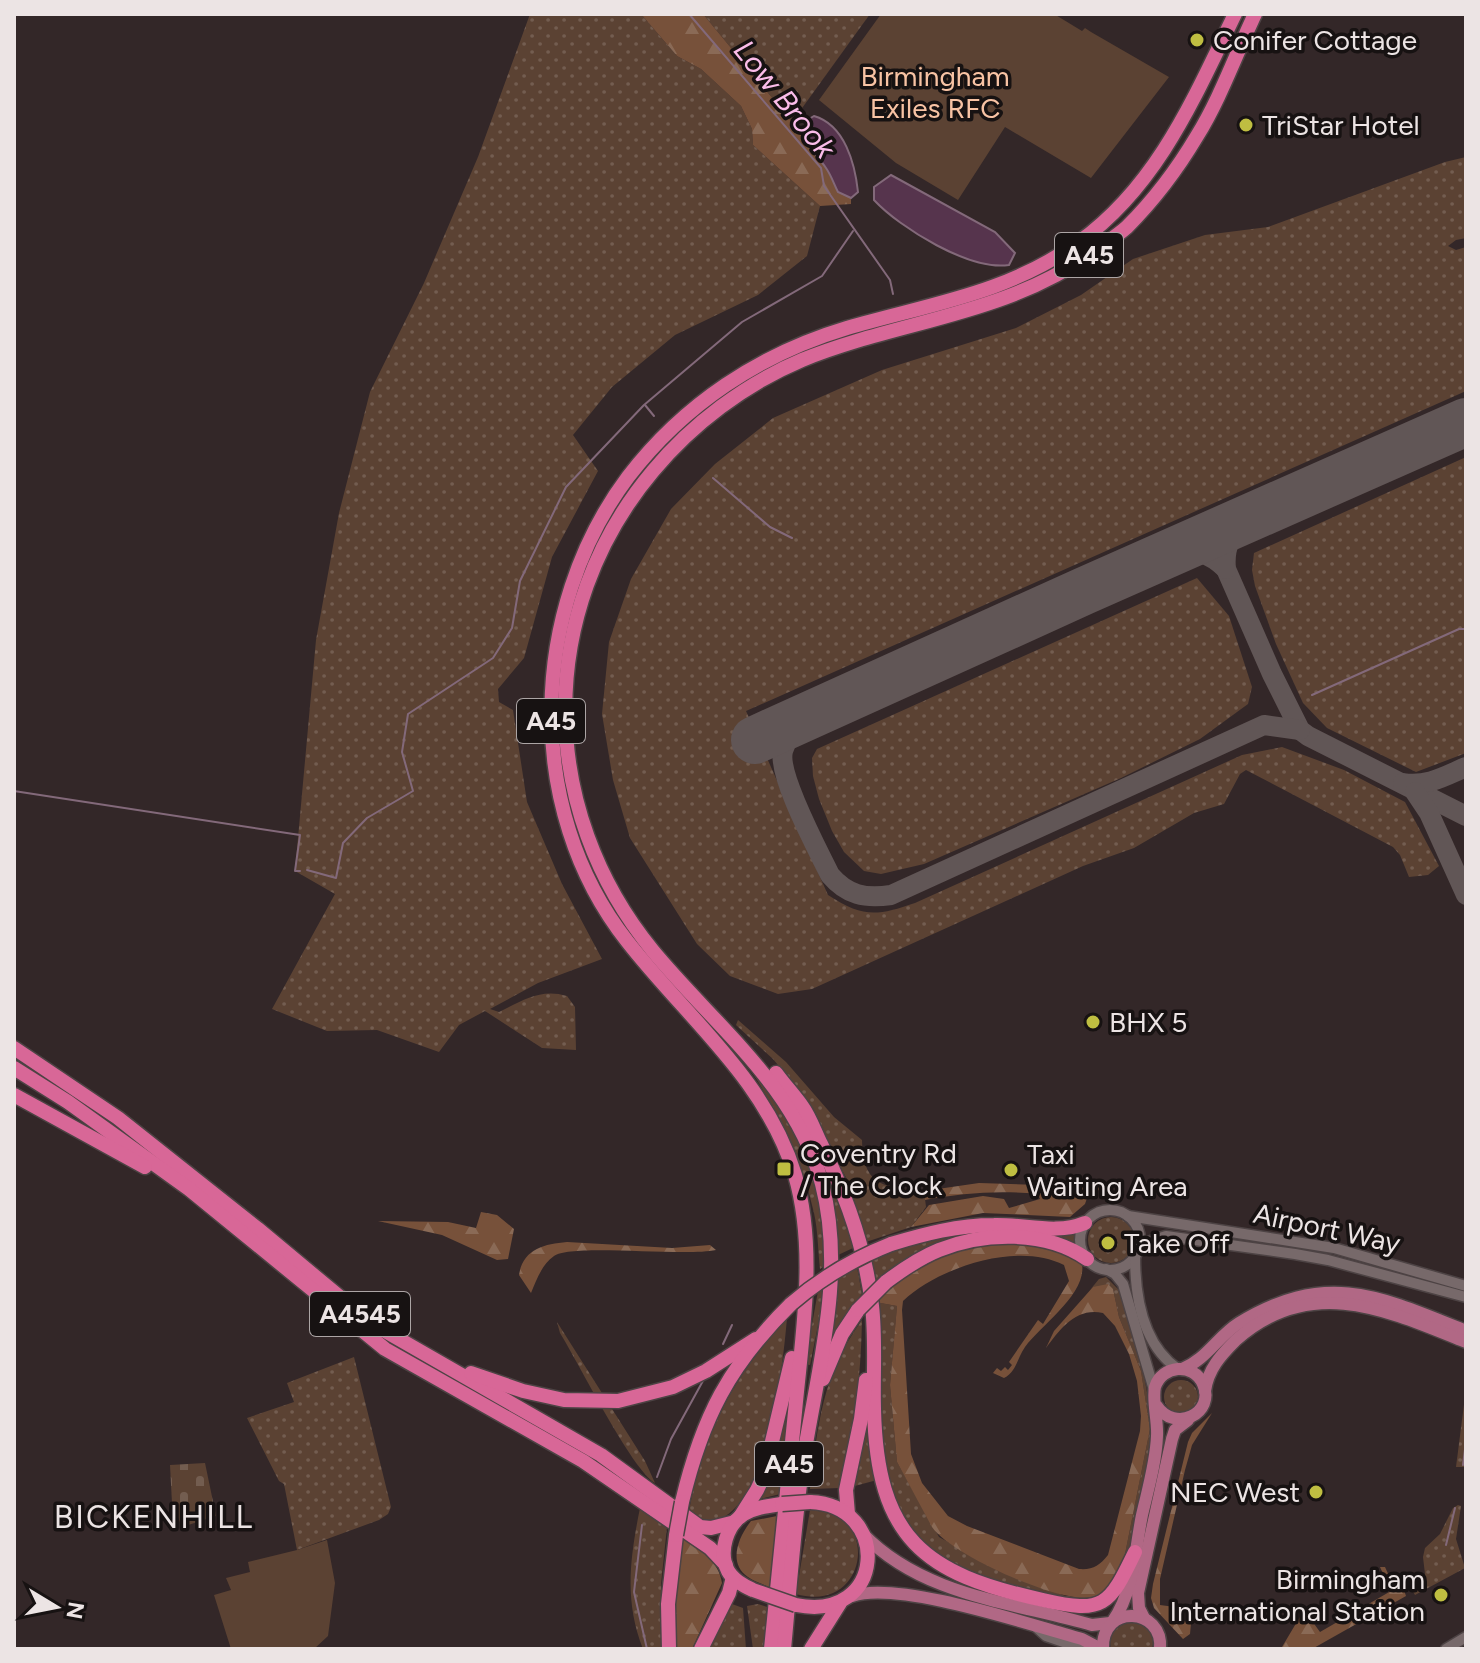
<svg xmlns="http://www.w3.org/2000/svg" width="1480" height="1663" viewBox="0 0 1480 1663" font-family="Figtree,sans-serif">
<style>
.grass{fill:url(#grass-dots)}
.forest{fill:url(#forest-firs)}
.cemetery{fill:url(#cemetery-stones)}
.park{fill:#5b4233}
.water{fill:#56344d;stroke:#83697a;stroke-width:2}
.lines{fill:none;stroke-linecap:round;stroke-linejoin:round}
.stream{stroke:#83697a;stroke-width:2}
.taxiway{stroke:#615656;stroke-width:20}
.runway{stroke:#615656;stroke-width:48}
.minor-casing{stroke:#4d4344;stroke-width:13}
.major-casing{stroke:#4d4344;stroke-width:15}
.highway-casing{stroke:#4d4344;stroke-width:17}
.minor{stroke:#77696a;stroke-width:10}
.major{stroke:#b16885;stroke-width:12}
.highway{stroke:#d86797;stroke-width:14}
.highway-bridge-casing{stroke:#4d4344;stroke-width:17;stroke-linecap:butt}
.highway-bridge{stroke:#d86797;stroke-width:14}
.poi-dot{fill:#bfbe41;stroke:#171212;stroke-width:3}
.labels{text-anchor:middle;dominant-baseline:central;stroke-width:7;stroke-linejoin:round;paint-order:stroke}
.shield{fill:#171212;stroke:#aca5a5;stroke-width:2}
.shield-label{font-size:26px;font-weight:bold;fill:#ece4e4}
.poi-label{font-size:28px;fill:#ece4e4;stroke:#171212;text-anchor:start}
.park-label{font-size:28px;fill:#f8c3a4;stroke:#171212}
.street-label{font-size:28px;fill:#ece4e4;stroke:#171212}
.water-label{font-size:30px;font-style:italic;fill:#fabce9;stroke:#171212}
.quarter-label{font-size:32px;letter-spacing:2px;fill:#ece4e4;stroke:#171212}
</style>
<defs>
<pattern id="grass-dots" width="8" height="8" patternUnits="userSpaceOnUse" patternTransform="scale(2)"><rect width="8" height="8" fill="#5b4233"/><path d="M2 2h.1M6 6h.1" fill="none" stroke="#735d50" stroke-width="1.8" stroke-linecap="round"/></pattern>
<pattern id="forest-firs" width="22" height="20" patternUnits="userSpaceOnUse" patternTransform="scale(2)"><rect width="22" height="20" fill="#77513a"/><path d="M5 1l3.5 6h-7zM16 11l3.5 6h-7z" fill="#8a6a56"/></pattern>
<pattern id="cemetery-stones" width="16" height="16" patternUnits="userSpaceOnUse" patternTransform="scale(2)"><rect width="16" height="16" fill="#5b4233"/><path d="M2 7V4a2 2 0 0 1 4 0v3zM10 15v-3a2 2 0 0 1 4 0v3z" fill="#735d50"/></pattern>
</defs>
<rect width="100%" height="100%" fill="#332728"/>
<g class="grass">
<path d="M530,14H641L677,56L701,69L741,106L752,129L753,145L820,206L807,256L758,295L675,335L612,387L573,435L598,471L552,557L524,658L498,689L499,702L513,710L527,802L562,884L602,959L538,983L490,1009L499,1012C523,1000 541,988 567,996L575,1007L576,1050L542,1048L485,1011L459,1025L439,1052L377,1030L327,1031L272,1009L335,894L295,871L316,640L339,513L370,392L424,283L478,157Z"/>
<path d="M703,14H870L792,122Z"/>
<path d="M1466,157V238L1456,240L1448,246L1456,250L1466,247V391L746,711L828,895C863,918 877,916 915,903L1242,755L1282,747L1344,770L1405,802L1439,866L1428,875L1409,877L1400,855L1393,847L1246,770L1240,774L1224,804L1194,813L1134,848L1083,866L812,989L778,994L730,976L697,944L630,838L613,780L602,714L609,642L631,579L671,509L715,464L773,418L882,370L1016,328L1081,295L1133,259L1205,235L1268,227L1445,162Z"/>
<path d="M1466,457V753L1416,772L1327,728L1303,703L1276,644L1255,586L1252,570L1254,553Z"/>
<path d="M1197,578L1229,616L1252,687L1248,704L1200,739L1121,778L924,864L881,874L864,871L844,852L832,831L819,799L813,776L812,758L817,749Z"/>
<path d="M738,1020L786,1062L834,1117L862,1140C863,1187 884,1187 924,1191L926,1207L911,1227L866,1242L850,1185L802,1094L773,1059L736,1025Z"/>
<path d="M753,1068C772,1095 792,1122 806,1153C822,1188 824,1227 827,1264L820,1269C818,1251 818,1231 814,1213C803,1162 778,1114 751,1070Z"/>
<path d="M811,1129L842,1210L853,1248L838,1255L835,1214Z"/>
<circle cx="1111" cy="1240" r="23"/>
<path d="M960,1231L1076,1232V1247L1065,1242L880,1282L877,1280L873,1284L869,1259L892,1248Z"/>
<path d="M857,1267L862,1294L852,1306L825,1359L837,1278Z"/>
<path d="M1106,1277L1118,1289H1121L1145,1381L1153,1427L1152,1443L1125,1570L1121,1574L1150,1429L1141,1371L1119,1317L1113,1289L1093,1287L1090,1290L1099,1279Z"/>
<path d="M826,1285L810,1365L805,1364L818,1291Z"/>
<path d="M875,1302L897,1306L890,1385L897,1462L939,1537L991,1566L1065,1596L1103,1599L1061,1603L942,1564L903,1523L883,1466Z"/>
<path d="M787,1318C783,1364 769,1501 718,1520C710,1524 698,1520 688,1518C701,1436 732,1379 787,1318Z"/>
<path d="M862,1320C861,1378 854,1432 840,1488L810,1489C818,1424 822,1375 862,1320Z"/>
<path d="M557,1322L645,1461L655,1483C632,1470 578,1362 560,1333Z"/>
<path d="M354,1357L391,1507L388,1514L379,1520L297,1550L284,1484L279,1481L247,1418L294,1402L287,1383Z"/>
<circle cx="1181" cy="1397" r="17"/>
<path d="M871,1381L877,1480L851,1487Z"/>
<path d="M1466,1389V1467H1456Z"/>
<path d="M790,1399L780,1494L760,1499L772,1468Z"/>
<path d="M1458,1505L1461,1506L1456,1539L1465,1568L1415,1595L1409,1584L1425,1574L1423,1557L1425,1548L1440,1534L1453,1508Z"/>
<path d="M640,1508L667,1527L661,1584L662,1649H643C624,1601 630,1558 640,1508Z"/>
<path d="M810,1510C816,1511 823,1511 829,1513C879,1528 862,1613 796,1594Z"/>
<path d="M732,1604L743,1608L746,1649H708Z"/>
<path d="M758,1604L767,1607L764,1649H753L747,1606Z"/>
<path d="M1133,1620C1147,1626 1156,1633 1152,1649H1111C1107,1631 1118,1625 1133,1620Z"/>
</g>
<g class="forest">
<path d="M641,14H703L792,122L829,172L838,192L851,198V204L820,206L753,145L752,129L741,106L701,69L677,56Z"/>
<path d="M979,1183L1102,1187L1092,1196L1087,1198L1085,1204L1070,1217L983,1213L911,1227L929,1205L983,1196L1004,1199L1009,1208L1040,1199L1038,1194C999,1190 962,1193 925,1200L924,1191Z"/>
<path d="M481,1212L497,1215L514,1229L508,1259L497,1260L442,1235L378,1221L448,1222L476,1228Z"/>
<path d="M567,1242L672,1248L710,1245L716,1250C682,1257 572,1243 554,1256C542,1264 536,1281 531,1293L519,1275C523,1249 544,1244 567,1242Z"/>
<path d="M997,1242L1051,1245L1082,1264C1087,1294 1041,1325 1025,1347C1017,1358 1017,1371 1004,1378L993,1373L997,1368L1001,1371L1005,1367L1008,1370L1012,1365L1009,1362L1038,1320L1043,1324L1069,1281L1064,1265C1018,1241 939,1267 903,1301L902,1310L911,1454L922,1483L948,1516L967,1526L1079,1569C1093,1570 1099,1566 1108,1555L1140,1431L1141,1416L1137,1381L1129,1354L1115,1326L1103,1313C1076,1307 1060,1329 1046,1348L1054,1331L1093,1287L1108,1284L1113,1289L1119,1317L1141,1371L1150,1429L1121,1574L1106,1595C1093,1598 1082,1599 1069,1596C1036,1591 950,1553 932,1527L897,1462L890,1385L897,1306L875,1302C907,1267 950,1248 997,1242Z"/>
<path d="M1212,1413L1192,1445L1185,1470L1160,1579V1605L1182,1608L1180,1620L1191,1623L1190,1634L1183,1639L1154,1608L1151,1598L1153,1584L1188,1442L1192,1433Z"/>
<path d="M777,1516L771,1588C764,1584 754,1582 748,1577C727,1563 739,1536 751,1521Z"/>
<path d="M684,1536C699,1549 719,1561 722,1583L692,1649H675L676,1571Z"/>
<path d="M1380,1567H1385L1395,1589L1403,1587L1406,1596L1312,1649L1282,1647L1304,1610L1320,1632L1391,1591Z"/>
</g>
<path class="cemetery" d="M205,1463L216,1516L182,1527L172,1503L170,1465Z"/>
<g class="park">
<path d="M881,14H1054L1082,31L1085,28L1091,32L1169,77L1091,178L1005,127L958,200L896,163L819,100Z"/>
<path d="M327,1540L335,1583L328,1636L314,1649H231L214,1595L231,1590L226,1578L250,1572L248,1562L297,1550Z"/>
</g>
<g class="water">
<path d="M814,116C845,125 855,164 858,192L851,198L838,192C834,184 831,175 826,168C815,152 801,142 806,121Z"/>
<path d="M891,175L995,232L1015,253L1009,265C970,271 900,228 874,200V187Z"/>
</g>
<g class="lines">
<g class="stream">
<path d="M689,14L821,168L824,186L890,280L893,294"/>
<path d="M645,405L654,416"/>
<path d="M713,478L770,527L792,538"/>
<path d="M1312,695L1459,629H1466"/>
<path d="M14,791L300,835L295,871H300"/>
<path d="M307,870L336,878L343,843L367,818L413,791L402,752L408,714L493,658L512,628L520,581L566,487L644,405L742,322L822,276L853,231"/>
<path d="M723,1344L732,1325"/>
<path d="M1463,1465L1466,1441"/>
<path d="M657,1477L671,1439L704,1379"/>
<path d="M642,1525L634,1592L647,1649"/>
<path d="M1446,1545L1455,1508"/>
</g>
<g class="taxiway">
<path d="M1243,522C1229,535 1224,550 1226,569L1272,674L1300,730L1308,736L1466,816"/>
<path d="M1170,554C1194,549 1209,552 1226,569"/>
<path d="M810,716C798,727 787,735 783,751C777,775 818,850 830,875C847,895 865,899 891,895L1264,725L1300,730"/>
<path d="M1403,783C1427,787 1445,776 1466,767"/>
<path d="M1415,792L1429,813L1466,895"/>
</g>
<path class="runway" d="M755,740L1084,591L1466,422"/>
<g class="minor-casing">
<g id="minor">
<circle cx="1110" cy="1240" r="30"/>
<path d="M1128,1216L1334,1248L1466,1286"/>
<path d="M1139,1248L1145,1243L1166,1236L1295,1254L1328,1260L1466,1297"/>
<path d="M1135,1256C1135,1296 1143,1345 1178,1369"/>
<path d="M1106,1269L1115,1274L1123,1284L1154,1390"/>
<path d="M1036,1627L1046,1636L1084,1649"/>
<path d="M1446,1649L1466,1637"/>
</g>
</g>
<g class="major-casing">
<g id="major">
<path d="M1182,1369C1206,1360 1218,1336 1239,1323C1326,1270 1380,1296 1466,1331"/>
<path d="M1205,1391C1208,1369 1221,1355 1236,1340C1310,1274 1387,1310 1466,1342"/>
<path d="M863,1534C923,1596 1012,1602 1092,1625L1110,1623"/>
<path d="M852,1596C899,1580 1030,1625 1082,1639L1101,1649"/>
<path d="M1144,1618L1139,1608L1138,1593L1172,1439L1175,1430L1188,1420"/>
<path d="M1113,1621C1134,1591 1135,1549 1142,1515C1148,1489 1156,1462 1157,1436C1158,1421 1152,1400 1155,1387C1162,1365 1193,1362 1203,1384C1216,1413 1175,1434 1156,1405"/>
<path d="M1103,1649C1101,1603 1164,1607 1160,1649"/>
</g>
</g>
<g class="highway-casing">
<g id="highway">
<path d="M14,1048L118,1118L258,1229L371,1323L601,1455L700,1527L711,1528L735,1522"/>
<path d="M14,1068L68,1102L189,1189L385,1349L583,1461L710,1548L726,1565"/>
<path d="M776,1073C784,1084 794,1095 802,1106C810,1117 815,1132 821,1144C846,1195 866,1249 872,1306C876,1340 873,1375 874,1409C877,1538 923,1574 1043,1600C1104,1614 1109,1606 1135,1552"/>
<path d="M14,1095L145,1167"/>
<path d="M891,1244C924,1234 958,1225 994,1225C1025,1224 1056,1235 1085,1223"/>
<path d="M886,1282C902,1270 919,1258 939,1250C984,1232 1046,1230 1087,1259"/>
<path d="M471,1373L523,1391L564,1400L618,1401L673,1387L706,1371L756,1339"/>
<path d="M823,1379L842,1334L858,1310"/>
<path d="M682,1502C702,1418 729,1365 791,1304"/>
<path d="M848,1514L846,1490L861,1419L866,1380"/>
<path d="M740,1517L757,1490L764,1475L792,1358"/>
<path d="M753,1590C744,1586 733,1580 728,1571C718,1552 727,1524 744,1514C756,1507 769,1506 782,1504"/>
<path d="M796,1605C886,1623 892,1505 810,1502"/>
<path d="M669,1649L668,1604L676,1535"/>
<path d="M701,1649L729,1593L733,1577"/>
<path d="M771,1649C779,1570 787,1491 795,1412C802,1334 817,1251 795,1175C766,1079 686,1017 627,941C523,809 529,609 628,477C684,404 760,354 847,328C929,304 1007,294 1079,242C1158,185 1194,98 1235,14"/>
<path d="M784,1649C790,1587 794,1524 803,1462C817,1371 846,1276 822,1184C796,1086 715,1026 653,951C537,810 535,611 653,471C692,424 745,384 802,360C900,320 1004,316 1093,252C1104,244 1117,236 1127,227C1153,201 1178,168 1197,136C1220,99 1236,54 1255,14"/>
<path d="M811,1649L840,1603"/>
</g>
</g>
<use href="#minor" class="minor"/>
<use href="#major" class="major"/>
<use href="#highway" class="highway"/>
<g class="highway-bridge-casing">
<g id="highway-bridge">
<path d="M791,1304C821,1278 853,1259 891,1244"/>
<path d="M858,1310L886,1282"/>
<path d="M782,1504L810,1502"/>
<path d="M676,1535L682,1502"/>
<path d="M753,1590L796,1605"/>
</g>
</g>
<use href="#highway-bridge" class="highway-bridge"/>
</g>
<g class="poi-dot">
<circle cx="1197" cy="40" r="8"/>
<circle cx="1246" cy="125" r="8"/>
<circle cx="1093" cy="1022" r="8"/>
<rect x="776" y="1161" width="16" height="16" rx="4"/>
<circle cx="1011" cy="1170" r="8"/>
<circle cx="1108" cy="1243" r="8"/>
<circle cx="1316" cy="1492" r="8"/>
<circle cx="1441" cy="1595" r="8"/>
</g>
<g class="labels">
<g class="shield">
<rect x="1055" y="233" width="68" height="44" rx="6"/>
<rect x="517" y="699" width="68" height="44" rx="6"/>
<rect x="310" y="1292" width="100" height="44" rx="6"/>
<rect x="755" y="1442" width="68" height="44" rx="6"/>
</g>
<g class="shield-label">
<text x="1089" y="255">A45</text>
<text x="551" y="721">A45</text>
<text x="360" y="1314">A4545</text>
<text x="789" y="1464">A45</text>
</g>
<g class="poi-label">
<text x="1213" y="40">Conifer Cottage</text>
<text x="1262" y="125">TriStar Hotel</text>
<text x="1109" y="1022">BHX 5</text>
<text x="800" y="1153">Coventry Rd<tspan x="800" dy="32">/ The Clock</tspan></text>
<text x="1027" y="1154">Taxi<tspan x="1027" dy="32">Waiting Area</tspan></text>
<text x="1124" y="1243">Take Off</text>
<text x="1300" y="1492" text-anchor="end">NEC West</text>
<text x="1425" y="1579" text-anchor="end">Birmingham<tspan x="1425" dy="32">International Station</tspan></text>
</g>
<g class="park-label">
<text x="935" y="76">Birmingham<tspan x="935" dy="32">Exiles RFC</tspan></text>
</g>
<g class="street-label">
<text transform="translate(1327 1228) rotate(12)">Airport Way</text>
</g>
<g class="water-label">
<text transform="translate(785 99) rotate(51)">Low Brook</text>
</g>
<g class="quarter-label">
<text x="154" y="1517">BICKENHILL</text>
</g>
</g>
<rect width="1480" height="1663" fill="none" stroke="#ece4e4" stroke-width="32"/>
<g transform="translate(56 1607) rotate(100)" stroke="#171212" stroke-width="6" paint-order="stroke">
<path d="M0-6L14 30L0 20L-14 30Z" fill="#ece4e4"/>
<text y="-12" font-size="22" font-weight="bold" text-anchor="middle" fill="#ece4e4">N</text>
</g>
</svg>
